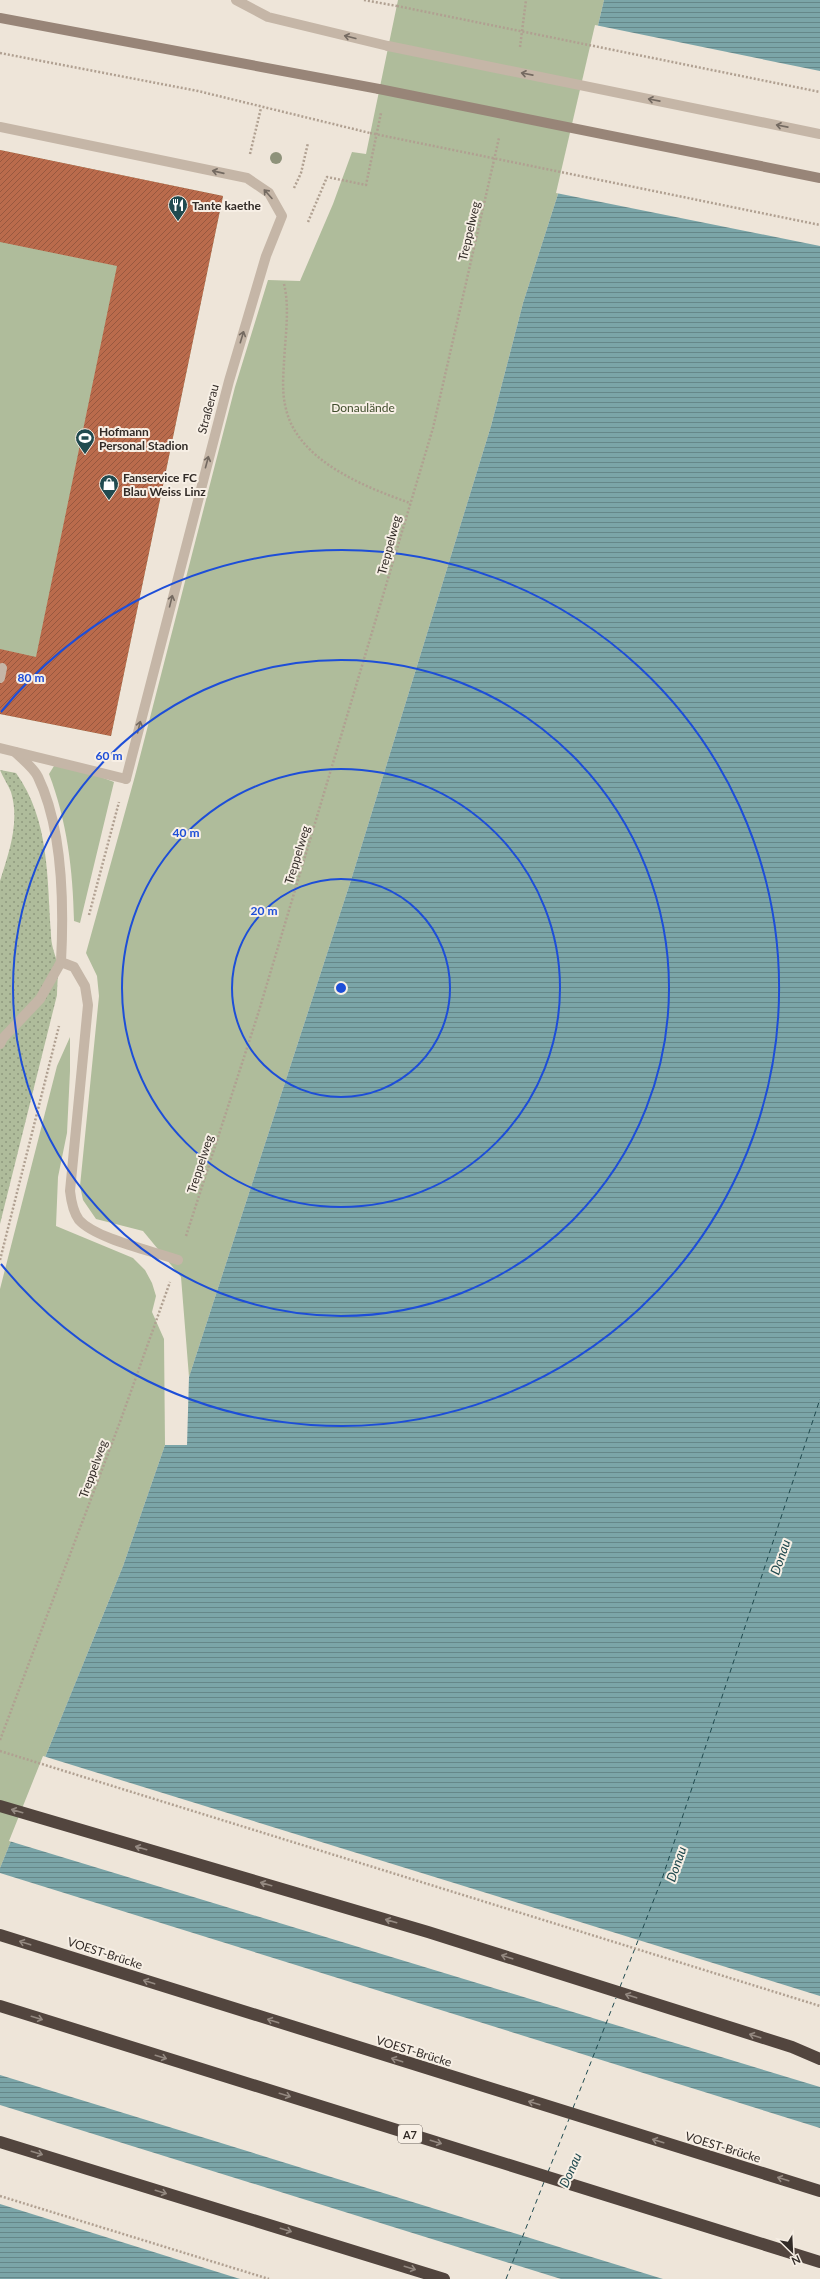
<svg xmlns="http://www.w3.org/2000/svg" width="820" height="2279" viewBox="0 0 820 2279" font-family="Lato,sans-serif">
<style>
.grass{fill:url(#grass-dots)}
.park{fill:#afbc9b}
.water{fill:url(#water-rules)}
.pier{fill:#eee5d9}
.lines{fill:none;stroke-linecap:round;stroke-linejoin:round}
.ferry{stroke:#204a4f;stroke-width:1;stroke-dasharray:5 4;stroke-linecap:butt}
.building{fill:url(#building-hatch)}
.path{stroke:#b0a091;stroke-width:2.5;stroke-dasharray:2 2;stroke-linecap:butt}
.service{stroke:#c5b6a7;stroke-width:10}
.minor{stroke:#c5b6a7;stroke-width:10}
.secondary{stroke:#988578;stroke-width:10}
.motorway{stroke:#52453e;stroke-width:12}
.path-bridge{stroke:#b0a091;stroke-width:2.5;stroke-dasharray:2 2;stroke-linecap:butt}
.minor-bridge{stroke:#c5b6a7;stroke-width:10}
.secondary-bridge{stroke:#988578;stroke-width:10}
.tree{fill:#8e927a}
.oneway{stroke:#746a61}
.oneway2{stroke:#948981}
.ring{fill:none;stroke:#1d4ed8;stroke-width:2}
.labels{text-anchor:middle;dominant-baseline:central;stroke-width:4;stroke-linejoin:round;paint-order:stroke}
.shield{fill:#f7efe5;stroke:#6d6660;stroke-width:1}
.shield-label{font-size:11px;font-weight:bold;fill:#322b27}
.poi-label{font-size:12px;font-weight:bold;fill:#322b27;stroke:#f7efe5;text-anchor:start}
.street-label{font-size:12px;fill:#322b27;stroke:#f7efe5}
.park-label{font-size:12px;fill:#404e2d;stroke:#f7efe5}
.water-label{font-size:13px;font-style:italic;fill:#204a4f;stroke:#f7efe5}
.centre{fill:#1d4ed8;stroke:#f7efe5;stroke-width:2}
.ring-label{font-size:12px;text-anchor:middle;font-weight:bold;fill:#1d4ed8;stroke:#f7efe5;stroke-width:4;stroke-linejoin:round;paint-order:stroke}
</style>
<defs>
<pattern id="grass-dots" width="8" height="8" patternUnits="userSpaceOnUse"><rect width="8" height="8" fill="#afbc9b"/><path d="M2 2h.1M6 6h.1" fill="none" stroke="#8f997e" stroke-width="1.8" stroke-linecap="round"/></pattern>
<pattern id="water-rules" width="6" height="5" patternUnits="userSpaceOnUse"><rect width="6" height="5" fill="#7ba5a8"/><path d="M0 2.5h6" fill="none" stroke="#658789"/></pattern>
<pattern id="building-hatch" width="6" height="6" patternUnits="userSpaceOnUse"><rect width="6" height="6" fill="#ba6b4c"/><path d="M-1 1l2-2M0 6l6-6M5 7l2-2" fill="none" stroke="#98583f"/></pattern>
</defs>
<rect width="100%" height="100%" fill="#eee5d9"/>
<path class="grass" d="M0,770L16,773C50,820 47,880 51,934C51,944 54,952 57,961C59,971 57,984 57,995L0,1224V881C9,852 20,822 11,792C8,785 3,777 0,770Z"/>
<g class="park">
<path d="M398,0H604L558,194L523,303L491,426L351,880L189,1377L181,1277L143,1231L96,1219L83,1200L80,1186L99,996L97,976L86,953L135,776L235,387L268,280L300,281L333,204L352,152L366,154Z"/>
<path d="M0,150L223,196L111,736L0,714Z"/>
<path d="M54,766H72L114,782L80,923L74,921C73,870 67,821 49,774Z"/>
<path d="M70,1037V1071L67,1133L58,1177L56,1226L133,1258L145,1270L152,1283L156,1296L152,1312L164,1339L165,1445L123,1566L0,1868V1289L57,1066Z"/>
</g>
<path class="water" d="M604,0H820V2279H0V1868L123,1566L165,1445H187L189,1377L351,880L491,426L523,303L558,194Z"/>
<g class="pier">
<path d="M595,25L820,71V246L556,193Z"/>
<path d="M43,1756L820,1996V2087L9,1841Z"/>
<path d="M0,1873L820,2128V2279H663L0,2075Z"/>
<path d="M0,2105L561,2279H240L0,2204Z"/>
</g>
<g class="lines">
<g class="ferry">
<path d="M620,1987L663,1876L820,1399"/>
<path d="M573,2108L616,1998"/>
<path d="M548,2172L569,2119"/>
<path d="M506,2279L544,2182"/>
</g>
</g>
<path class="building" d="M0,150L223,196L111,736L0,714V649L36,657L117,266L0,242Z"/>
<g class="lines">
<g class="path">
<path d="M364,0L397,6"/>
<path d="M520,47L526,0"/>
<path d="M0,53L198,91L370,133"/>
<path d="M250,154L261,108"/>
<path d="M294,188L301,173L308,143"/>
<path d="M308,222L327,177L366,185L381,113"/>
<path d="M284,284C290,308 285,338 284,363C283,378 282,394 286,409C298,461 365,487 410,503"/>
<path d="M89,915L119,802"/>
<path d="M186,1236L258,1014L433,428L499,138"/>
<path d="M0,1260L59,1026"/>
<path d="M0,1740L120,1422L170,1282"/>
<path d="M0,1751L820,2006"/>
<path d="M0,2196L269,2279"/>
</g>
<g class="service">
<path d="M0,127L247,178L269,193L282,216L266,256L229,381L126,779"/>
<path d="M0,678L2,668"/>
<path d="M15,752C22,759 34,768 38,777C63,829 64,905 61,962L74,967L85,986L88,1005L70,1191C71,1200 73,1212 79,1220C96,1239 153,1251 178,1260"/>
<path d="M0,1044L3,1038L40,999L61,962"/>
</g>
<g class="minor">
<path d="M236,0L268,17L388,46"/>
<path d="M0,748L126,779"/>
</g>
<path class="secondary" d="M0,18L379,89"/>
<g class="motorway">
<path d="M0,1806L428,1932L792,2047L820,2059"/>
<path d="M0,1935L820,2191"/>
<path d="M0,2006L820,2262"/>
<path d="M0,2142L444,2279"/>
</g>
<g class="path-bridge">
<path d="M397,6L820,92"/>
<path d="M370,133L820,225"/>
</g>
<path class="minor-bridge" d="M388,46L820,134"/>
<path class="secondary-bridge" d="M379,89L820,178"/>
</g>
<circle class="tree" cx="276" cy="158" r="6"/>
<defs><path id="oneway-shaft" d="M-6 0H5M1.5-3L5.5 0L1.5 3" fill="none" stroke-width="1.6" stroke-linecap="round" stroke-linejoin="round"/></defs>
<g class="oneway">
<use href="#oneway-shaft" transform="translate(350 37) rotate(-166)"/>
<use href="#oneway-shaft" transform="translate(527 74) rotate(-169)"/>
<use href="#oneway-shaft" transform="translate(654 100) rotate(-169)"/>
<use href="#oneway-shaft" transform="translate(782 126) rotate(-169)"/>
<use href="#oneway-shaft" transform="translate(218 172) rotate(-167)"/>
<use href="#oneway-shaft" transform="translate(268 194) rotate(-132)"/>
<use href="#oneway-shaft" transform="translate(242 337) rotate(-73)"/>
<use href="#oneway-shaft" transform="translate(207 462) rotate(-75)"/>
<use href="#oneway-shaft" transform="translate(171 601) rotate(-76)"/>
<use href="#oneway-shaft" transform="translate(139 727) rotate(-76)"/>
</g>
<g class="oneway2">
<use href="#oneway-shaft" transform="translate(17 1811) rotate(-164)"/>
<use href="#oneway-shaft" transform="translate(141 1848) rotate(-164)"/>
<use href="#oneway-shaft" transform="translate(266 1884) rotate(-164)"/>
<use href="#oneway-shaft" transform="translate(391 1921) rotate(-164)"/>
<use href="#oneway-shaft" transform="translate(25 1943) rotate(-162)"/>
<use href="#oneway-shaft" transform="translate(507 1957) rotate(-162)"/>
<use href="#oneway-shaft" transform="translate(149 1982) rotate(-162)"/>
<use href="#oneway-shaft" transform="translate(631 1996) rotate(-162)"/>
<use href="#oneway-shaft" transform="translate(37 2018) rotate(17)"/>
<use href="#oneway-shaft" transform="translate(273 2021) rotate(-162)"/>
<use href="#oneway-shaft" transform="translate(755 2036) rotate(-162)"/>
<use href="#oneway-shaft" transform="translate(161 2057) rotate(17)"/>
<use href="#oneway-shaft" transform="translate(397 2060) rotate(-162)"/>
<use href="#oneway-shaft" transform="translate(285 2095) rotate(17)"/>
<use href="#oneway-shaft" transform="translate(534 2103) rotate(-163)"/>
<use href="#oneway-shaft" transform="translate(658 2141) rotate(-163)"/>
<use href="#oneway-shaft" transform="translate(436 2142) rotate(17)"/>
<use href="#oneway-shaft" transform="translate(37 2153) rotate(17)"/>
<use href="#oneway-shaft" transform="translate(783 2179) rotate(-163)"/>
<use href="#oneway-shaft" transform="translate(161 2192) rotate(17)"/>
<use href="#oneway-shaft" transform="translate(286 2230) rotate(17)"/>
<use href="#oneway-shaft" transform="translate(410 2268) rotate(17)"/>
</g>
<g class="ring">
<circle cx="341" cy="988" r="109"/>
<circle cx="341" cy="988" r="219"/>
<circle cx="341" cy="988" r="328"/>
<path d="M1 712A438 438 0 1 1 1 1264"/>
</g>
<defs>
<g id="restaurant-pin" transform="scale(1)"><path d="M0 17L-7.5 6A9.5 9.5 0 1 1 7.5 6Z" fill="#204a4f" stroke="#f7efe5"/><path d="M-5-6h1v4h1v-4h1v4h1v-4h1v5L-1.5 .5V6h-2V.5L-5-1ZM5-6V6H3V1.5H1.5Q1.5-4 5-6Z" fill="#fff"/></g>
<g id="stadium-pin" transform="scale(1)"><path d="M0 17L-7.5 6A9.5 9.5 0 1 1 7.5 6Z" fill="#204a4f" stroke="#f7efe5"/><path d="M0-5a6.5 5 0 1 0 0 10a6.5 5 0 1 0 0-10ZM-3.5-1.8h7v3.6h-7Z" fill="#fff"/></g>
<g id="shop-pin" transform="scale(1)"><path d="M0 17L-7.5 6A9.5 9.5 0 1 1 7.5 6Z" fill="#204a4f" stroke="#f7efe5"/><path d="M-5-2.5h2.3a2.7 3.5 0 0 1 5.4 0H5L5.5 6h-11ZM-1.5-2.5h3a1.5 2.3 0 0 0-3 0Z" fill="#fff"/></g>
</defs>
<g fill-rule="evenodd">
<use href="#restaurant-pin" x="178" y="205"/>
<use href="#stadium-pin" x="85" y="438"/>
<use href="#shop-pin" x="109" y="484"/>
</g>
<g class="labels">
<rect class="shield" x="398" y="2125" width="24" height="18" rx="3"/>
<g class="shield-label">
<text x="410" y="2134">A7</text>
</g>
<g class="poi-label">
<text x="192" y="205">Tante kaethe</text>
<text x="99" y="431">Hofmann<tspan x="99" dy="14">Personal Stadion</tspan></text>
<text x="123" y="477">Fanservice FC<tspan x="123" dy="14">Blau Weiss Linz</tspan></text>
</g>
<g class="street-label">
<text transform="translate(469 231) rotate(-77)">Treppelweg</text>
<text transform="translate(208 409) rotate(-75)">Straßerau</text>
<text transform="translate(389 545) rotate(-75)">Treppelweg</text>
<text transform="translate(297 855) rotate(-73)">Treppelweg</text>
<text transform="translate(200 1164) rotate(-72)">Treppelweg</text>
<text transform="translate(93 1469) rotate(-70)">Treppelweg</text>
<text transform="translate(105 1953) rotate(18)">VOEST-Brücke</text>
<text transform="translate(414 2051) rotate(17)">VOEST-Brücke</text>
<text transform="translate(723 2147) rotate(17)">VOEST-Brücke</text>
</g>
<g class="park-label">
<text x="363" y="407">Donaulände</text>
</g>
<g class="water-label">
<text transform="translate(780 1557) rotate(-71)">Donau</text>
<text transform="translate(676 1864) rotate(-71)">Donau</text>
<text transform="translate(570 2170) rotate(-66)">Donau</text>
</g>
</g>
<circle cx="341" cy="988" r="6" class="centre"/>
<g class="ring-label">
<text x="31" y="682">80 m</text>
<text x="109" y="760">60 m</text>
<text x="186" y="837">40 m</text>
<text x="264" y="915">20 m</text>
</g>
<g transform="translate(792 2251) rotate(156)" stroke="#f7efe5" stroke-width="3" paint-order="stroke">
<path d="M0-3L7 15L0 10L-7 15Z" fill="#322b27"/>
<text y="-6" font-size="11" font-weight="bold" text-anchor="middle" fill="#322b27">N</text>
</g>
</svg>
